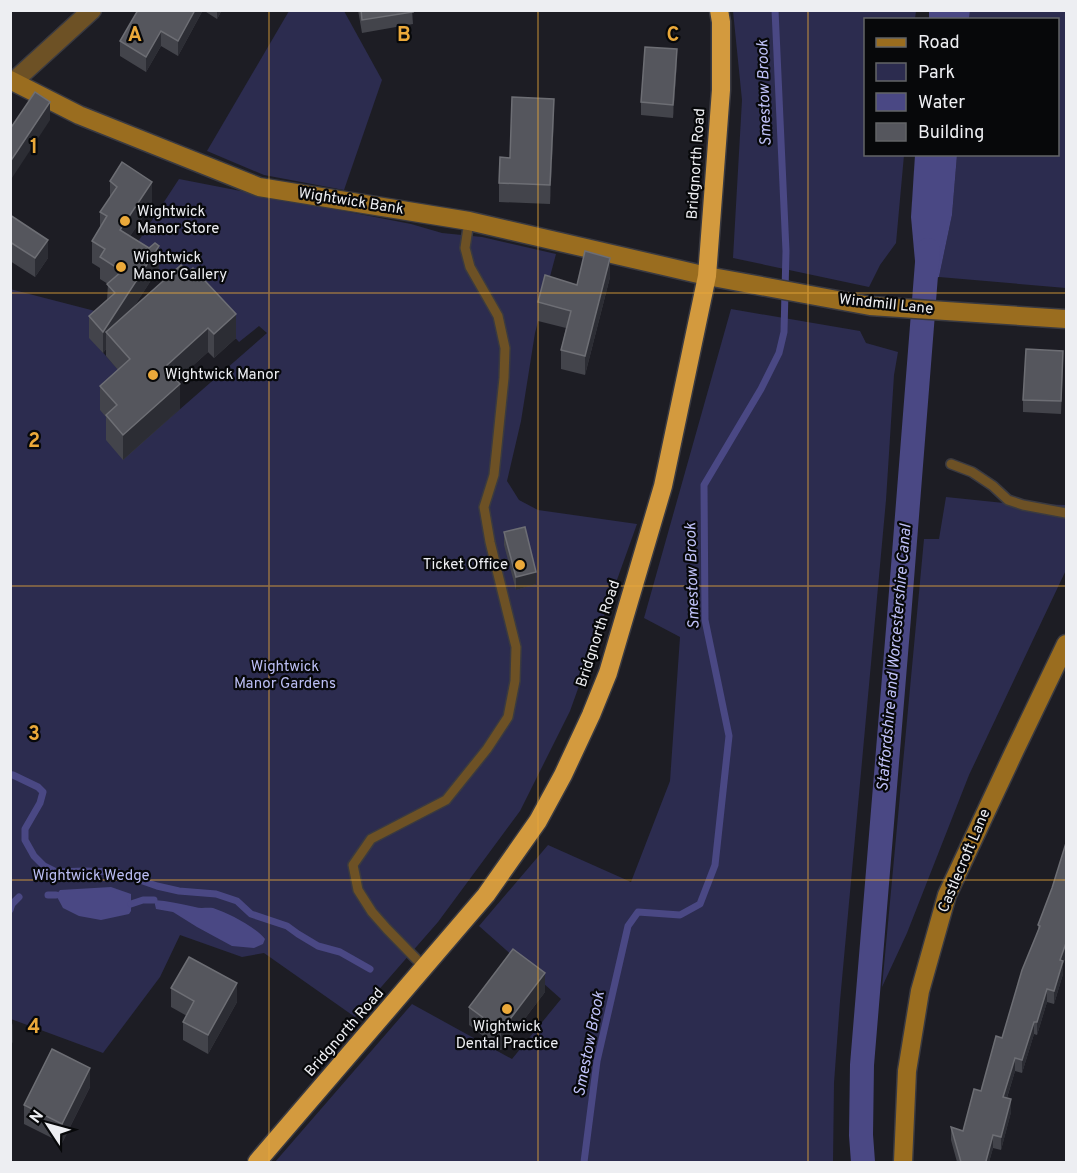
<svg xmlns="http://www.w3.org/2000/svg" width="1077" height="1173" viewBox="0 0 1077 1173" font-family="Overpass,sans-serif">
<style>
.green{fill:#2c2c4f}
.water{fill:#4a4884}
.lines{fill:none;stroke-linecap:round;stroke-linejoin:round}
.stream{stroke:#4a4884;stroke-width:7}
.canal{stroke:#4a4884;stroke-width:24}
.lane-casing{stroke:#3a3a41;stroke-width:12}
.street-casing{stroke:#3a3a41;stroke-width:21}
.secondary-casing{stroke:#3a3a41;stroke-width:21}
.highway-casing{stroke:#3a3a41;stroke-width:21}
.lane{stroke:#6d5125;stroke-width:9}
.street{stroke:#6d5125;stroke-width:18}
.secondary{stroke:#9a6d1f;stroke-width:18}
.highway{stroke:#d39a3e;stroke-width:18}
.wall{fill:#43444b}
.shaded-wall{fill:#2c2d34}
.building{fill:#55565d;stroke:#6d6e74;stroke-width:1.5}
.grid{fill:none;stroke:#eba93a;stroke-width:1.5;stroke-opacity:0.55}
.poi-dot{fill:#eba93a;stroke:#07080a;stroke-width:2}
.labels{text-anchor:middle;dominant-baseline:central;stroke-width:4.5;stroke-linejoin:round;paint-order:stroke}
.street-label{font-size:15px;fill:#edeef2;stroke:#07080a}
.poi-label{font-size:15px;fill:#edeef2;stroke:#07080a;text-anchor:start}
.park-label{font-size:15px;fill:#bbbef4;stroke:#07080a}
.water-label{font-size:16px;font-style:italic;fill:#bfc1f8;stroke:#07080a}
.grid-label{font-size:20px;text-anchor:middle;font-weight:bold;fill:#eba93a;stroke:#07080a;stroke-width:4.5;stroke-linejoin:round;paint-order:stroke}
</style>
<rect width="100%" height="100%" fill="#1d1d24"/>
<g class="green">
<path d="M289,11H344L382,80L344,190L264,175L207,151Z"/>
<path d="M733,11H916L915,19L866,20V154L904,155L896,243L880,265L869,287L733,258L742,100Z"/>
<path d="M970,11H1066V288L939,277L952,215L957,155L1058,154V20L969,19Z"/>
<path d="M179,179L411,224L442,233L482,237L556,254L535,333L521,421L507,481L519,500L538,510L637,524L570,711L520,811L438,922L355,1017L264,953L242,957L180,935L160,977L103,1053L11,1019L10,289L95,311L107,306L90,338L130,383L117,429L123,459L267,333L259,326L239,342L220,321L132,251Z"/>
<path d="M731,309L860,331L866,343L898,352L894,375L886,500L840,1001L834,1083L833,1162H275L412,1004L512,1059L561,999L479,926L548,845L631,882L670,781L680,637L644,618Z"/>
<path d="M946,497L1004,503L1066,505V570L969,775L907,933L882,987L924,539H939Z"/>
</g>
<g class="water">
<path d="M929,11H970L969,19H929Z"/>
<path d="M915,155H957L952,215L939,277L917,283L911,217Z"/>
<path d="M111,887L131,894V911L129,914L101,920L79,916L63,908L56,895L60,890Z"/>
<path d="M154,900C168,901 181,904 195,907C201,909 207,907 213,908C228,913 256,927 265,939L263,944L254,948L232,946L197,927L173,912L156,909Z"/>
</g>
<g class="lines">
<g class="stream">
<path d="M13,775L38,787L43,792L40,803L25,829V840L34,856L44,866L56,872L85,871L117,872L157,886L179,891L216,894L237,901L251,914L287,926L298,934L318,946L340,952L370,969"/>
<path d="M48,895H56"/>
<path d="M131,904L143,900H154"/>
<path d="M10,910L12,904L19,897"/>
<path d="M584,1162L597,1061L628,926L638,912L680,915L700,904L715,865L729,736L705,620L704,485L761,389L779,353L784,332L786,251L775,10"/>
</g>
<path class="canal" d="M863,1162L861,1135L862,1065L899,617L928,250"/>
<g class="lane-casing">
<g id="lane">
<path d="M951,464L972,472L993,486L1008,500L1023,505L1066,513"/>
<path d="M425,968L387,929L372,912L358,890L353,865L371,839L446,800L487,749L508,717L515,681L516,647L490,542L484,507L494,475L504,378L505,348L498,316L470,267L465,248L469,221"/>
</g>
</g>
<g class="street-casing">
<path id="street" d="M13,82L92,10"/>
</g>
<g class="secondary-casing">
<g id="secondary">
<path d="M10,80L79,115L259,187L469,221L707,276L870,306L1066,319"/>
<path d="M903,1162L907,1071L920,991L947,895L1014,752L1066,644"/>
</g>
</g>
<g class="highway-casing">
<path id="highway" d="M257,1162L486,895L538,821L563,775L591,715L608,673L663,486L707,276L721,90V22L719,10"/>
</g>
<use href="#lane" class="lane"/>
<use href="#street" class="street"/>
<use href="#secondary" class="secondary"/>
<use href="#highway" class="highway"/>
</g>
<g class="wall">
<path d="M138,10H203L178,56L161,46L146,72L120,56V41Z"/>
<path d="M203,10H222L217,19Z"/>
<path d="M358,10H412L413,24L362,33Z"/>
<path d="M677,62L673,118L641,115V102Z"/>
<path d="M554,117L550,204L499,202V183L510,158Z"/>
<path d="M110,181L152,204L130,236L159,268L133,308L181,265L236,338L214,358L208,352L177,380L180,409L123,460L106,440V417L100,410V386L118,370L106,356V349L103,353L89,338V316L107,300L108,284L100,279V268L92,263V241L100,227V212L110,198Z"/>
<path d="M10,215L48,258L35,277L10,261Z"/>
<path d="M610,277L585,375L561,369V350L566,328L538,321V302L577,285Z"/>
<path d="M1063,364L1061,414L1023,412V400Z"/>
<path d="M504,532L536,584L516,590L504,545Z"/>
<path d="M1066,843V956L1063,964V974L1054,1004L1047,1002L1037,1035L1034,1034L1022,1073L1015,1071L1007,1098L1011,1112L1001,1150L993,1148L989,1162H957L951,1140V1127L963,1131L981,1091L1002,1038L1038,930V925L1052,888Z"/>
<path d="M171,988L237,1002L208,1054L183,1040V1022L187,1016L171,1007Z"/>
<path d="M545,992L501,1050L469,1025V1007Z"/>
<path d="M90,1087L62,1143L24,1124V1105Z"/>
</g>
<g class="shaded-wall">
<path d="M195,10H203L178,56V41Z"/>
<path d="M217,10H222L217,19Z"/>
<path d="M161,31V46L146,72V57Z"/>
<path d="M677,49V62L673,118V105Z"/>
<path d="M554,99V117L550,204V185Z"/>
<path d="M50,102V120L10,181V162Z"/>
<path d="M152,182V204L120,251V230Z"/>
<path d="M48,240V258L35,277V258Z"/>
<path d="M159,246V268L113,339L106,332V349L103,353V332Z"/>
<path d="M610,258V277L585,375V356Z"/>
<path d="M236,314V338L214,358V334Z"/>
<path d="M208,328V352L165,391V367Z"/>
<path d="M180,384V409L123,460V435Z"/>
<path d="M536,572V584L516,590V577Z"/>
<path d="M1066,943V956L1063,964V974L1054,1004V991L1060,960Z"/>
<path d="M545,973V992L501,1050V1031Z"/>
<path d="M237,983V1002L208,1054V1035Z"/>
<path d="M1047,989V1002L1037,1035V1022Z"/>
<path d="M1034,1022V1034L1022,1073V1060Z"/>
<path d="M13,1023V1042L10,1047V1029Z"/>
<path d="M1015,1058V1071L1003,1110V1097Z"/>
<path d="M90,1068V1087L62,1143V1124Z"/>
<path d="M1011,1099V1112L1001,1150V1137Z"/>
<path d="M993,1135V1148L989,1162H986Z"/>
</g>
<g class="building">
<path d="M138,10H195L178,41L161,31L146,57L120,41Z"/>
<path d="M361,10H412L413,12L362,20Z"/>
<path d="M645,47L677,49L673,105L641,102Z"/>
<path d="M35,92L50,102L10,162V129Z"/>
<path d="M512,97L554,99L550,185L499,183L500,157L510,158Z"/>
<path d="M122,162L152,182L120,230L149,248L155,243L159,246L103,332L89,316L115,293L107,284L122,271L100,257L105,249L92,241L107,216L100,212L117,187L110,181Z"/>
<path d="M10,215L48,240L35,258L10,242Z"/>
<path d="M585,251L610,258L585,356L561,350L571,311L538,302L545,275L577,285Z"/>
<path d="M181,265L188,273L193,268L236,314L214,334L208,328L165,367L180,384L123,435L106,415L117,405L100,386L130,359L106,332Z"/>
<path d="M1026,349L1063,351L1061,401L1023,400Z"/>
<path d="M525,527L536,572L516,577L504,532Z"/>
<path d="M1066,843V943L1060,960L1063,961L1054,991L1047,989L1037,1022H1034L1022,1060L1015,1058L1003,1097L1011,1099L1001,1137L993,1135L986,1161V1162H961L951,1127L963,1131L974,1089L981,1091L996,1036L1002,1038L1022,970L1040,926L1038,925L1052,888Z"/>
<path d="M513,949L545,973L501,1031L469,1007Z"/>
<path d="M189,957L237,983L208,1035L183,1022L194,1001L171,988Z"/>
<path d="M52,1049L90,1068L62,1124L24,1105Z"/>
</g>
<path class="grid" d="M269,10V1162M538,10V1162M808,10V1162M10,293H1066M10,586H1066M10,880H1066"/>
<g class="poi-dot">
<circle cx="125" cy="221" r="6"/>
<circle cx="121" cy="267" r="6"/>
<circle cx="153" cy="375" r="6"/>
<circle cx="520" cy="565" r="6"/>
<circle cx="507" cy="1009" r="6"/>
</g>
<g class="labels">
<g class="street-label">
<text transform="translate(697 164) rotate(-86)">Bridgnorth Road</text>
<text transform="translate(351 202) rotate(9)">Wightwick Bank</text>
<text transform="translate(886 305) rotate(6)">Windmill Lane</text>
<text transform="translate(599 634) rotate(-72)">Bridgnorth Road</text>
<text transform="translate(965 861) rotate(-67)">Castlecroft Lane</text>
<text transform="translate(345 1033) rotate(-49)">Bridgnorth Road</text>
</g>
<g class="poi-label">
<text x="137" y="212">Wightwick<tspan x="137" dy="17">Manor Store</tspan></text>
<text x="133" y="258">Wightwick<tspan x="133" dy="17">Manor Gallery</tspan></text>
<text x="165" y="375">Wightwick Manor</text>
<text x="508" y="565" text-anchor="end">Ticket Office</text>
<text x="507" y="1027" text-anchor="middle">Wightwick<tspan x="507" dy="17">Dental Practice</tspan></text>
</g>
<g class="park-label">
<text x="285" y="667">Wightwick<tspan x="285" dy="17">Manor Gardens</tspan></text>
<text x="91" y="876">Wightwick Wedge</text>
</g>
<g class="water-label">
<text transform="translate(765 93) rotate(-92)">Smestow Brook</text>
<text transform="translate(693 576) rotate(-92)">Smestow Brook</text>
<text transform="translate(895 658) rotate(-85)">Staffordshire and Worcestershire Canal</text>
<text transform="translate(590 1044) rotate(-79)">Smestow Brook</text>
</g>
</g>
<g class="grid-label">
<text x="135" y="41">A</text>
<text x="404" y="41">B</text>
<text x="673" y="41">C</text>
<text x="34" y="153">1</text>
<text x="34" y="447">2</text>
<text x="34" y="740">3</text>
<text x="34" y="1033">4</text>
</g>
<rect width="1077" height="1173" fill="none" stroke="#edeef2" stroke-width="24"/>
<rect x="864" y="18" width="195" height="138" fill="#07080a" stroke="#636467" stroke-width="1.5"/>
<rect x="876" y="38" width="30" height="9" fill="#9a6d1f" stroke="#636467" stroke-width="1.5"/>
<text x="918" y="48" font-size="18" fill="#edeef2">Road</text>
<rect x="876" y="63" width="30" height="18" fill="#2c2c4f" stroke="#636467" stroke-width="1.5"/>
<text x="918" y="78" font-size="18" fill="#edeef2">Park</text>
<rect x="876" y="93" width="30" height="18" fill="#4a4884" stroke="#636467" stroke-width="1.5"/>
<text x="918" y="108" font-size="18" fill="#edeef2">Water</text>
<rect x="876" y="123" width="30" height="18" fill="#55565d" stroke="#636467" stroke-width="1.5"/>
<text x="918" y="138" font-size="18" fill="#edeef2">Building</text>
<g transform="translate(48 1125) rotate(306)" stroke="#07080a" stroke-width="4.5" paint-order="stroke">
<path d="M0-4.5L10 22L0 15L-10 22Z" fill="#edeef2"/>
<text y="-9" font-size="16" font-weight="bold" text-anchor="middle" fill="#edeef2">N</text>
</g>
</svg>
